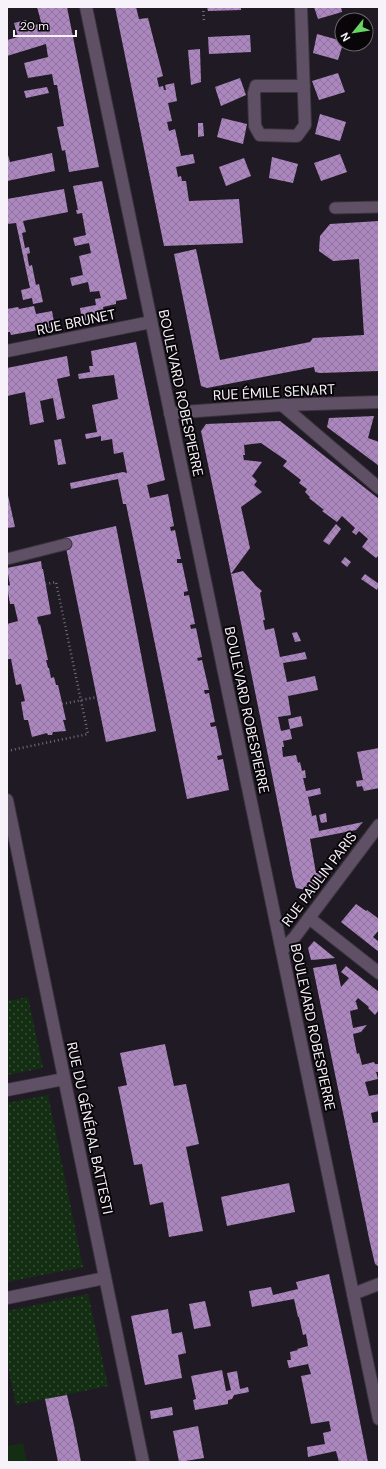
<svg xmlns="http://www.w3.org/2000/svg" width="386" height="1469" viewBox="0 0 386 1469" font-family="'DM Sans',sans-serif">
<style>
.grass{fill:url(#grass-dots)}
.park{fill:#142e14}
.building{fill:url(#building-cross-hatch)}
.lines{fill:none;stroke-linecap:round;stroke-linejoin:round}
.service-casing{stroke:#3a343e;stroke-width:13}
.minor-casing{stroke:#3a343e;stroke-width:14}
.tertiary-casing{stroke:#3a343e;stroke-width:14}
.path{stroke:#746e77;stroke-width:2.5;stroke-dasharray:1 3;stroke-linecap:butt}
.service{stroke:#5f5066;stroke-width:11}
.minor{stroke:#5f5066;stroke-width:12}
.tertiary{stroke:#5f5066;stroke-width:12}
.labels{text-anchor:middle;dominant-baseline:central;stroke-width:4;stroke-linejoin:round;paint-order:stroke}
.street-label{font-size:14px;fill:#f7f2f9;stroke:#09060a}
</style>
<defs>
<pattern id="grass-dots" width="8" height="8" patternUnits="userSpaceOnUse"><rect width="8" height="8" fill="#142e14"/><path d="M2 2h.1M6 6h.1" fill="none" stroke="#374d37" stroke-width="1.8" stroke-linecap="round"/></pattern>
<pattern id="building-cross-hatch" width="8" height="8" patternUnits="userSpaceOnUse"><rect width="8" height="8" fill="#ac87bf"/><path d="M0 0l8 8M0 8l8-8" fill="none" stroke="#8f749c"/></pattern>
</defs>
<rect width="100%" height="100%" fill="#201a24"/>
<g class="grass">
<path d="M28,997L43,1068L7,1075V1001Z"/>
<path d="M48,1095L83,1267L7,1282V1103Z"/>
<path d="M88,1294L108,1386L16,1405L7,1362V1311Z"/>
</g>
<path class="park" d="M23,1443L27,1462H7V1446Z"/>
<g class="building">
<path d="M37,7H67L99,167L69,172L65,150L62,151L57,127L64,126L57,85H54L52,74L28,78L24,63L48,57L46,44L7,56V40L18,37L14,23L26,20L28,27L38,24L40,30L43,29Z"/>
<path d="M115,7H136L139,19L148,18L163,76L157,78L159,87L163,86L164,90H166L165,85L174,83L177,101L168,103L172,121L167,122L169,131L175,129L181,156L193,154L195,163L176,167L178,177L181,176L182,181H186L189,201L239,199L243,243L164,246Z"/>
<path d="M207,7H241V10L208,11Z"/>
<path d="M314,7H341L342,12L318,19Z"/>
<path d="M317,34L342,41L343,44L338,60L313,53Z"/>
<path d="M250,35L251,52L209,54L208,37Z"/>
<path d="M200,49L201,82L191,85L188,50Z"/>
<path d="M338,73L345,92L319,100L312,81Z"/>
<path d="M240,78L246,95L221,106L215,87Z"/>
<path d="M47,87L49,93L26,98L24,91Z"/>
<path d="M320,114L346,122L340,141L315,134Z"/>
<path d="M222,118L247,124L243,144L217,137Z"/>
<path d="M198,123H203L204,136L198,137Z"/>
<path d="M7,152L10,162L52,153L55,171L7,181Z"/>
<path d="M340,154L347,172L321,181L314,163Z"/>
<path d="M272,157L298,164L293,183L269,178Z"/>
<path d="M244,158L251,176L226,186L219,167Z"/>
<path d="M102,181L127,299L116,301V304L103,307L105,317L82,321L80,308L96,305L95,299L101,298L99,291L90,292L88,282L72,286L70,278L83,275L79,256L91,253L89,243L75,246L73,238L86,235L82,213L77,214L76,210H78L73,186Z"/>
<path d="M64,189L68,212L23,221L26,232L22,233L25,248L29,247L30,253L27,254L29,266L32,265L36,285L39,284L43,302L33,304L32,298L23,300L21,290L30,288L16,223L7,224V199Z"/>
<path d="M379,221V371L320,373L315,372L314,367L207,388L201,386L174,254L196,249L220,360L310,342L313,338L364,335L359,259L333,261L319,251L320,236L330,224Z"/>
<path d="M34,306L36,314L52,311L55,327L11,335L10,332H7V309L18,307L19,309Z"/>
<path d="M136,342L165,480L147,485L150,498L168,494L174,526L170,527L171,531L175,530L181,559H177V563H182L188,591L184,592V596L189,595L195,624L190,625L191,629L196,628L202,657L197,658L198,661L202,660L209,690H204L205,694L209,693L215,722L210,723L211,727L216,726L222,755L217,756L218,760L223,759L229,790L187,799L126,504H123L118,479L71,489L70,483L123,472L127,473L123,452L114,454L112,439L101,441V436L86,439L85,434L97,432L92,405L118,399L114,375L79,379L78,374L90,372L89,366H93L91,351Z"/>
<path d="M67,356L70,376L57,379L65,418L57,420L53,398L40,401L44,422L30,425L25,392L7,396V368Z"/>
<path d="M374,416L368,438L379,442V466L327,427L329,418Z"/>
<path d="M280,421L379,499V555L376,558L362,547L368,539L359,531L356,535L352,532L355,528L342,516L337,522L322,511L324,510L309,498L310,497L305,492L307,489L299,483L301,480L283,466L287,461L261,443L244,445L245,455H243L244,460L262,462L252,476L257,481L254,485L262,492L241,507L250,548L231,574L201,431L206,424Z"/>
<path d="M61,439L66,464L58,465L54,440Z"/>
<path d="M7,491L15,527L7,528Z"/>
<path d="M336,524L341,529L329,545L323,541Z"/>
<path d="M116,526L156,731L106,742L64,538Z"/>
<path d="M345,557L351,562L347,567L341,562Z"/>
<path d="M41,561L42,569H43L51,614L37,617L39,625L40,624L48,660H46L48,668H49L51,678L54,677L56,685H58L66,720H63L66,731L53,732L52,735H48L47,733L32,737L28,720H24L21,702L25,701L21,684L16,685L11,659H7V624L18,621L14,604H10L7,586L10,585L7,568Z"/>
<path d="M243,571L256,586L262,591L260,593L265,620H263L265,630L274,628L280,657L305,652L307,659L283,663L287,682L315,676L318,690L288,696L291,715L278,717L281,731L290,729L292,739L283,741L284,747H282L283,757L296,755L298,763L300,762L302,771L305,770L306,778H303L306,791L320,788L321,794L308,797L312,816L316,815L319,831L363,822L356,830L310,839L316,873L326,871L311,891L296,888L293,878L231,574Z"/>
<path d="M365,574L379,584L377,590L361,579Z"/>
<path d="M297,632L301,641L295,642L292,633Z"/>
<path d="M301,716L303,726L290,729L288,719Z"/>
<path d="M379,748V788L364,791L362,786L357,787L356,781L363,780L357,752Z"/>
<path d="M326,813L327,822L321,823L319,815Z"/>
<path d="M356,904L366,911L367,910L379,919V930L373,937L379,942V952L341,922Z"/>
<path d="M314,941L335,958L311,960L308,948Z"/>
<path d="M336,964L341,987L349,978L341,972L346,966L379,992V1012L378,1011L375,1015L368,1008L369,1007L358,998L355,1002H356L358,1009L350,1011L353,1028L367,1025L361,1032L353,1034L357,1054L359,1053L362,1065L374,1062L375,1064H379V1072H376L378,1079L365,1082L369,1096L379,1094V1111L371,1113L373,1123L379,1122V1267L375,1264L370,1243L313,968Z"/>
<path d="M165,1044L174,1086L186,1084L199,1144L186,1147L203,1231L169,1237L163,1202L150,1205L142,1164L134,1165L118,1087L127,1085L120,1053Z"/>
<path d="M289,1183L295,1212L227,1226L221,1197Z"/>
<path d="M329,1274L349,1367L368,1462H339L336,1451L308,1457L307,1447L325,1444L323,1433L331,1431L329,1421L311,1424L301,1376L311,1374L308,1364L289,1368L287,1360H291L290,1352L298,1350L297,1349L308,1346L306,1334L303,1335L299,1317H298L294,1299L252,1307L249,1291L271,1287L273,1295L298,1289L296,1282Z"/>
<path d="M205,1301L211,1326L194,1329L189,1304Z"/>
<path d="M168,1309L172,1334L182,1332L186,1353L178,1355L182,1378L145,1385L131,1316Z"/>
<path d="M222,1370L226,1391L231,1390L227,1373L237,1371L240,1389L248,1387L249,1392L234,1395L232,1399L228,1400V1404L195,1410L193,1400L196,1399L191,1376Z"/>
<path d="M67,1395L74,1425L81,1462H58L45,1399Z"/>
<path d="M172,1407L173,1415L151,1419L150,1411Z"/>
<path d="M198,1426L204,1458L179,1462L173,1431Z"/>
</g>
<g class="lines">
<g class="service-casing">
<g id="service">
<path d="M335,208L379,207"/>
<path d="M7,559L66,544"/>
</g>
</g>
<g class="minor-casing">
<g id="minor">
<path d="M301,7L305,125L297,136L260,135L255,126L254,93L256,86H304"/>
<path d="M7,351L151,322"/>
<path d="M282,405L379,488"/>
<path d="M170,413L282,405L379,402"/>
<path d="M7,800L143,1462"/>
<path d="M309,918L379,973"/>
<path d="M282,950L294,938L379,825"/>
<path d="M7,1090L64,1079"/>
<path d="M353,1294L379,1284"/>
<path d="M7,1298L105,1278"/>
</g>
</g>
<g class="tertiary-casing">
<path id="tertiary" d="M86,7L379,1419"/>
</g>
<g class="path">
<path d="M203,7L204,21"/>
<path d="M62,704L97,697"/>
<path d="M7,751L88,734L56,582L46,584"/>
</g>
<use href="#service" class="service"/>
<use href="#minor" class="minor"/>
<use href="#tertiary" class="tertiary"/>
</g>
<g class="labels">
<g class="street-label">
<text transform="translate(76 322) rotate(-12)">RUE BRUNET</text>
<text transform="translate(274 392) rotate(-3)">RUE ÉMILE SENART</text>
<text transform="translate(181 393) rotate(78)">BOULEVARD ROBESPIERRE</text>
<text transform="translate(247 710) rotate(78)">BOULEVARD ROBESPIERRE</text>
<text transform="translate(319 879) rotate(-53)">RUE PAULIN PARIS</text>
<text transform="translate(313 1027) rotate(78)">BOULEVARD ROBESPIERRE</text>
<text transform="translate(90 1128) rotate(78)">RUE DU GÉNÉRAL BATTESTI</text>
</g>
</g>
<rect width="386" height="1469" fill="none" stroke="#f7f2f9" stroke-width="16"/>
<g transform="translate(354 32) rotate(240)"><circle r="19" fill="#09060a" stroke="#68646a"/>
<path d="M0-3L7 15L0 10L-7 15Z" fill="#68d465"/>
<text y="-6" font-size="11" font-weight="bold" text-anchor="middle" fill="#f7f2f9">N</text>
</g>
<path d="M14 30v6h62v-6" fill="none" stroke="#f7f2f9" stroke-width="2"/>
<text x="20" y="30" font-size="12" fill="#f7f2f9" stroke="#09060a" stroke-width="3" paint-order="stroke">20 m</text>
</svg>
